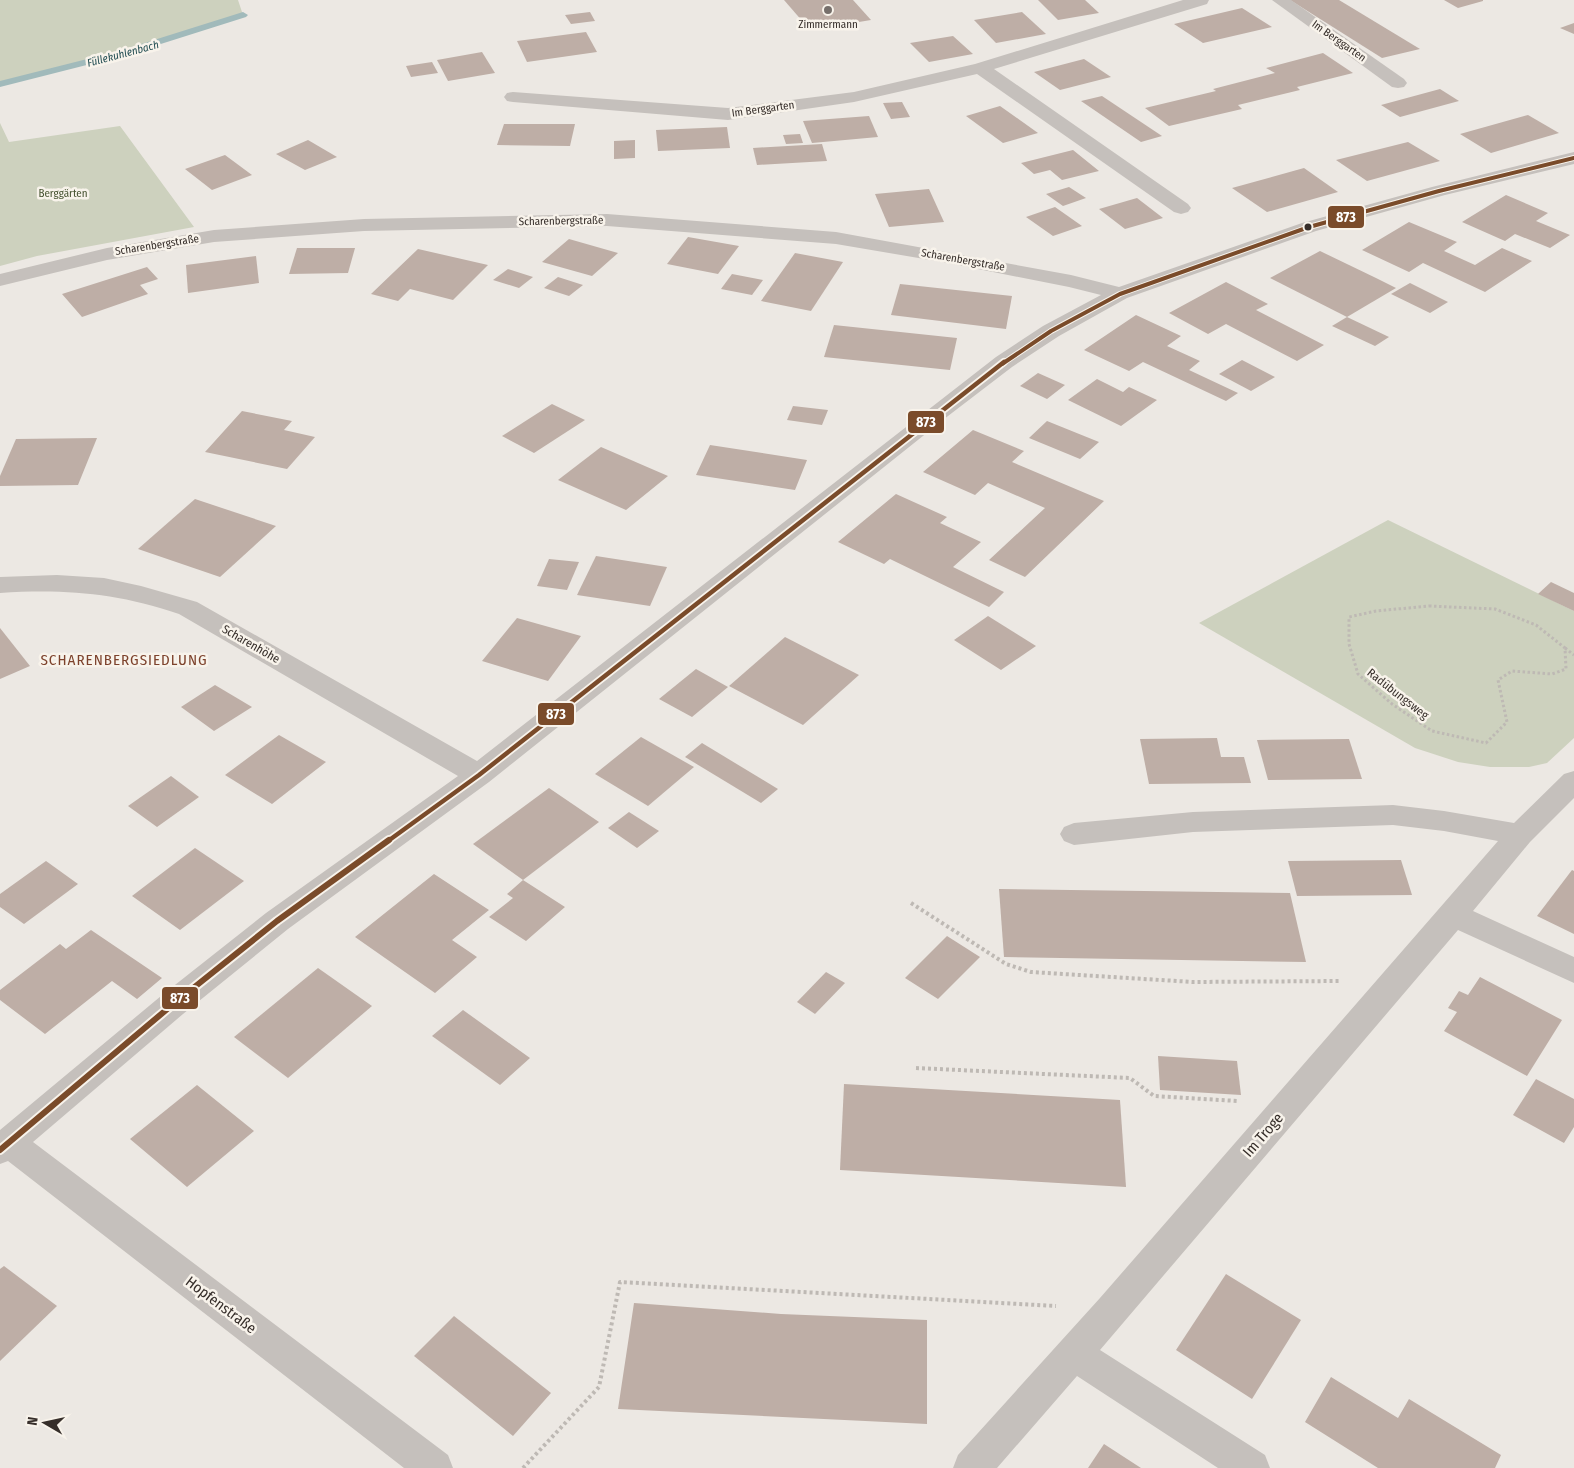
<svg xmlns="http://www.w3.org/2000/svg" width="1574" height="1468" viewBox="0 0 1574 1468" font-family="'Fira Sans Condensed',sans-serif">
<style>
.green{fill:#cdd1be}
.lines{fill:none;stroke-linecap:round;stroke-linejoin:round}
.stream{fill:#a1babb;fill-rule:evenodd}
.building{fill:#beaea6}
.path-far1{stroke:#beb9b4;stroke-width:3;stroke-dasharray:2.5 2.5;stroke-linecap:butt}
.path{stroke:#beb9b4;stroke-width:4;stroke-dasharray:3 3;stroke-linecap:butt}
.minor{fill:#c5c0bc;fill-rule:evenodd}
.bus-1-far2-casing{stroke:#f8f3eb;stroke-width:6}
.bus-1-far1-casing{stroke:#f8f3eb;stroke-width:8}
.bus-1-casing{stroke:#f8f3eb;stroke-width:10}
.bus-1-far2{stroke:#7a4b2a;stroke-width:4}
.bus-1-far1{stroke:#7a4b2a;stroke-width:4.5}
.bus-1{stroke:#7a4b2a;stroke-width:6}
.poi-dot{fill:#766f6b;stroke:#f8f3eb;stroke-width:2}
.bus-dot{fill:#362e2a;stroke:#f8f3eb;stroke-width:2}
.labels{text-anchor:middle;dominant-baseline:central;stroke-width:5;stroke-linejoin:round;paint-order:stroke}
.far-poi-label{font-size:11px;fill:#362e2a;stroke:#f8f3eb}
.far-street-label{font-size:11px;fill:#362e2a;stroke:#f8f3eb}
.far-water-label{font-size:11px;font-style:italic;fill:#244f54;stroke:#f8f3eb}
.far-park-label{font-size:11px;fill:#455230;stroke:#f8f3eb}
.street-label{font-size:12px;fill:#362e2a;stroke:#f8f3eb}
.quarter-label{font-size:15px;letter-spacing:1px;fill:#7d422c;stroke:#f8f3eb}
.near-street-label{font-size:15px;fill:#362e2a;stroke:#f8f3eb}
.line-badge{stroke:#f8f3eb;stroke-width:2}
.badge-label{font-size:14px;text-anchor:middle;font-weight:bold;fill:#fff}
</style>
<rect width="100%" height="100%" fill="#ece8e3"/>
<g class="green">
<path d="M0,0H238L243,15C161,44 84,65 0,84Z"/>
<path d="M0,123L9,142L120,126L194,227L37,256L0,266Z"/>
<path d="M1388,520L1574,611V738L1547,763L1529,767H1490L1458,762L1415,748L1199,623Z"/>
</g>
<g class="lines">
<path class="stream" d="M243,12L248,15L246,17L126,55L0,87V81L119,51Z"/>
</g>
<g class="building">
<path d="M784,0H853L871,20L810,30Z"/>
<path d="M1038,0H1085L1099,13L1058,20Z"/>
<path d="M1290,0H1339L1420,49L1382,58Z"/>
<path d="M1444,0H1483V1L1458,8Z"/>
<path d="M1242,8L1272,27L1203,43L1174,24Z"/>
<path d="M590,12L595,21L571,24L565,15Z"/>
<path d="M1022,12L1046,34L996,43L974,20Z"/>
<path d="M1574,23V34L1560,28Z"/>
<path d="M586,32L597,52L527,62L517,41Z"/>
<path d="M953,36L973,54L929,62L910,43Z"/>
<path d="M482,52L495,73L448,81L437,60Z"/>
<path d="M1323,53L1353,73L1297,87L1300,90L1238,105L1242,109L1169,126L1145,108L1216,91L1213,89L1275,73L1266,68Z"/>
<path d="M1084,59L1111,77L1060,90L1034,72Z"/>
<path d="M432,62L438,73L411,77L406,66Z"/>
<path d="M1440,89L1459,101L1400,117L1381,105Z"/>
<path d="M1102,96L1162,136L1141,142L1081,101Z"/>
<path d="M902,102L910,117L891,119L883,103Z"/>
<path d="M1000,106L1038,133L1003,143L966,116Z"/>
<path d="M1528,115L1559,133L1491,153L1460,134Z"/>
<path d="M869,116L878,137L812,143L803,121Z"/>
<path d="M504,124H575L570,146L497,145Z"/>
<path d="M727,127L730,148L658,151L656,130Z"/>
<path d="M800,134L803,143L786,144L783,135Z"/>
<path d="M308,140L337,157L305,170L276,154Z"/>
<path d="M635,140V158L614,159V141Z"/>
<path d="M1408,142L1440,161L1367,181L1336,160Z"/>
<path d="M822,144L827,161L757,165L753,148Z"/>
<path d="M1073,150L1099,171L1062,180L1050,170L1034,174L1021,163Z"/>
<path d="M225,155L252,175L212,190L185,169Z"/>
<path d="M1304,168L1338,192L1267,212L1232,188Z"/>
<path d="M1069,187L1086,198L1063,206L1046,194Z"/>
<path d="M929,189L944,222L889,227L875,194Z"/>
<path d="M1506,195L1548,213L1536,221L1570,235L1550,248L1515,234L1505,241L1462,222Z"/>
<path d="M1137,198L1163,218L1125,229L1099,209Z"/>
<path d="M1055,207L1082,226L1053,236L1026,217Z"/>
<path d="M1409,222L1457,242L1444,251L1475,265L1502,248L1532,261L1485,292L1423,263L1409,272L1362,250Z"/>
<path d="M688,237L739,246L718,274L667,264Z"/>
<path d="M569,239L618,253L592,276L542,262Z"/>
<path d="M297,248H355L348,273L289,274Z"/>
<path d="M418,249L488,265L453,300L410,289L398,301L371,294Z"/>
<path d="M1320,251L1376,278L1396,288L1347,317L1270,278Z"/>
<path d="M795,253L843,262L811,311L761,301Z"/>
<path d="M256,256L259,283L188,293L186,265Z"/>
<path d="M147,267L158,279L140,285L148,294L82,317L62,294Z"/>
<path d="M508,269L533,277L519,288L493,280Z"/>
<path d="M732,274L763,280L752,295L721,289Z"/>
<path d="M558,277L583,285L569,296L544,288Z"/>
<path d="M1226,282L1268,304L1256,310L1324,345L1297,361L1226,324L1208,334L1169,313Z"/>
<path d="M1410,283L1448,302L1430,313L1391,294Z"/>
<path d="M900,284L1012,296L1006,329L891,315Z"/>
<path d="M1136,315L1181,336L1167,346L1200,361L1189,370L1238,393L1226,401L1143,362L1129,371L1084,350Z"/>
<path d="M1347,317L1389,337L1375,346L1332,326Z"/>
<path d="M834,325L957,338L950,370L824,357Z"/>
<path d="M1242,360L1275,377L1251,391L1219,374Z"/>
<path d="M1038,373L1065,385L1047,399L1020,386Z"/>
<path d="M1097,379L1123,392L1129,387L1157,400L1121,426L1068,400Z"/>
<path d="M552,404L585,420L534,453L502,436Z"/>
<path d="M793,406L828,410L822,425L787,420Z"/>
<path d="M242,411L292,421L284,430L315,437L287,469L205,452Z"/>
<path d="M1047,421L1099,442L1080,459L1029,438Z"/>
<path d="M973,430L1024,451L1012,462L1104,501L1025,577L989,560L1045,508L988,483L975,495L923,472Z"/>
<path d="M97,438L78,485L0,486V476L16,439Z"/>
<path d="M710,445L807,460L795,490L696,475Z"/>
<path d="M601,447L668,476L626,510L558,480Z"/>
<path d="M896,494L947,517L940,523L981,542L953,567L1004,592L989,607L890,559L884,564L838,542Z"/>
<path d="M195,499L276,526L220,577L138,549Z"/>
<path d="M596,556L667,567L650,606L577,595Z"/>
<path d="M549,559L579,562L567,590L537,586Z"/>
<path d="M1551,582L1574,593V611L1538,594Z"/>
<path d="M988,616L1036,646L1001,670L954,640Z"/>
<path d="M517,618L581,636L548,681L482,661Z"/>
<path d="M0,628L30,666L0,679Z"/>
<path d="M785,637L859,675L803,725L729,686Z"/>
<path d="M696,669L728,687L692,717L659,699Z"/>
<path d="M215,685L252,707L214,731L181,707Z"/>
<path d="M279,735L326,762L272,804L225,775Z"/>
<path d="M641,737L694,767L648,806L595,774Z"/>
<path d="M1217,738L1221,757H1244L1251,783L1149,784L1140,739Z"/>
<path d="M1349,739L1362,779L1268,780L1257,740Z"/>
<path d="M702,743L778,789L761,803L685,757Z"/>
<path d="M171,776L199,797L157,827L128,806Z"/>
<path d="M549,788L599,822L523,880L473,844Z"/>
<path d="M629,812L659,831L637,848L608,828Z"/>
<path d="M195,848L244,881L180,930L132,896Z"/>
<path d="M1401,860L1412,895L1297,896L1288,861Z"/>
<path d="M46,861L78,884L24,924L0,907V894Z"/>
<path d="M1572,870L1574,871V934L1537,916Z"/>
<path d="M434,874L489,910L452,940L477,957L435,993L355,937Z"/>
<path d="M523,880L565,907L526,941L489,917L513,898L507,894Z"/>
<path d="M999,889L1290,893L1306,962L1004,957Z"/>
<path d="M91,930L162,978L137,999L112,981L45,1034L0,1000V990L60,944L66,949Z"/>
<path d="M947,936L980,957L938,999L905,978Z"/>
<path d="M318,968L372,1006L288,1078L234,1037Z"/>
<path d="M826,972L845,983L815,1014L797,1002Z"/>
<path d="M1480,977L1562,1020L1527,1076L1444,1031L1457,1012L1448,1008L1459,991L1468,995Z"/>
<path d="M463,1010L530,1058L500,1085L432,1036Z"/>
<path d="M1158,1056L1237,1061L1241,1095L1160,1090Z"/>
<path d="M1536,1079L1574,1099V1127L1564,1143L1513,1115Z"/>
<path d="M844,1084L1120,1100L1126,1187L840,1170Z"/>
<path d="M197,1085L254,1131L187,1187L130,1139Z"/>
<path d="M4,1266L57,1306L0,1361V1269Z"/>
<path d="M1226,1274L1301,1320L1252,1399L1176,1350Z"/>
<path d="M634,1303L781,1314L927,1320V1424L618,1409Z"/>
<path d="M454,1316L551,1393L513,1436L414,1356Z"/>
<path d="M1331,1377L1398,1418L1409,1399L1501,1455L1495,1468H1378L1305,1422Z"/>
<path d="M1104,1444L1141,1468H1088Z"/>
</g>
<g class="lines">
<g class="path-far1">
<path d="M1429,606L1495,609L1536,625L1565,648L1566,669L1552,674L1512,671L1498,680L1507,722L1486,743L1432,731L1392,704L1358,674L1349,644V617L1376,611Z"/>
<path d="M1565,648L1574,655"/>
</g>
<g class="path">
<path d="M911,903L1006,964L1031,972L1193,982L1340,981"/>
<path d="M916,1068L1130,1078L1154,1096L1237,1101"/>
<path d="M523,1468L599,1387L620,1282L1056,1306"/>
</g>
<g class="minor">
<path d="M1183,0H1209L1207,4L994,69L1188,204L1191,208L1188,212L1181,214L1174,212L977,74L854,102L728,120L513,102L507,101L504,97L507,93L513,92L728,108L854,92L975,64Z"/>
<path d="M1272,0H1291L1404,79L1407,83L1404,87L1398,88L1392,87Z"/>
<path d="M1574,152V164L1445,195L1316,231L1127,298L1059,336L1012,367L948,416L489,782L288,929L183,1014L33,1142L448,1455L453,1468H404L8,1161L0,1164V1130L161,996L266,913L458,776L179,614C116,593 66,589 0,593V577L57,575L104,578L141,586L197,602L477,761L996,357L1043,326L1101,295L1069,287L948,263L836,244L607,226L364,231L214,242L107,260L0,286V274L107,248L214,230L364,219L607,214L836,232L1071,275L1119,287L1302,223L1432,187Z"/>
<path d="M1574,771V798L1530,842L1473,911L1574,957V983L1458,930L1100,1350L1265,1455L1270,1468H1218L1077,1376L997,1468H953L958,1455L1100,1298L1498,841L1444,831L1393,825L1193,832L1074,845L1064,841L1060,834L1064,827L1074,823L1193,812L1393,805L1444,811L1514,823L1564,774Z"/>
</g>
<g class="bus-1-far2-casing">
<path id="bus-1-far2" d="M1002,364L1051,331L1120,294L1309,227L1439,191L1574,158"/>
</g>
<g class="bus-1-far1-casing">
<path id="bus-1-far1" d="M388,841L479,775L1004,362"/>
</g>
<g class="bus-1-casing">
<path id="bus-1" d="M0,1150L172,1005L277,921L389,840"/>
</g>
<use href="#bus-1-far2" class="bus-1-far2"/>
<use href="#bus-1-far1" class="bus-1-far1"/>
<use href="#bus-1" class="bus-1"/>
</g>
<circle class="poi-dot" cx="828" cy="10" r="5"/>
<circle class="bus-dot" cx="1308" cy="227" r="4.5"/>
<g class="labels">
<g class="far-poi-label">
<text x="828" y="24">Zimmermann</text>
</g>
<g class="far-street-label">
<text transform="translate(1339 41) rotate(35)">Im Berggarten</text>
<text transform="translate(763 109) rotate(-8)">Im Berggarten</text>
<text transform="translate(561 221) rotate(-1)">Scharenbergstraße</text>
<text transform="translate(157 245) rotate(-9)">Scharenbergstraße</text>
<text transform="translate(963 260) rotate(10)">Scharenbergstraße</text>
</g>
<g class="far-water-label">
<text transform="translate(123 54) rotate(-15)">Füllekuhlenbach</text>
</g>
<g class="far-park-label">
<text x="63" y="193">Berggärten</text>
</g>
<g class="street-label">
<text transform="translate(251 644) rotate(30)">Scharenhöhe</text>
<text transform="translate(1398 694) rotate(38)">Radübungsweg</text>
</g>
<g class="quarter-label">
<text x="124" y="660">SCHARENBERGSIEDLUNG</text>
</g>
<g class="near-street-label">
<text transform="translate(1263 1135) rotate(-49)">Im Troge</text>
<text transform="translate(221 1305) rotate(37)">Hopfenstraße</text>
</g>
</g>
<g class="line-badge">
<rect x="1327" y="205" width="38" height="24" rx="5" fill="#7a4b2a"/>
<rect x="907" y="410" width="38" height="24" rx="5" fill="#7a4b2a"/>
<rect x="537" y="702" width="38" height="24" rx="5" fill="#7a4b2a"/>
<rect x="161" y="986" width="38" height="24" rx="5" fill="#7a4b2a"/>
</g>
<g class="badge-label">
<text x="1346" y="222">873</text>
<text x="926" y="427">873</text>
<text x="556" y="719">873</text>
<text x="180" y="1003">873</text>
</g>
<g transform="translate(45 1423) rotate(279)" stroke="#f8f3eb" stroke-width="4" paint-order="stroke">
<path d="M0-4L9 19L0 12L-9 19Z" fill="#362e2a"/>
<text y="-8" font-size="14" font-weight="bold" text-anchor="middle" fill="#362e2a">N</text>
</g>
</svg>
